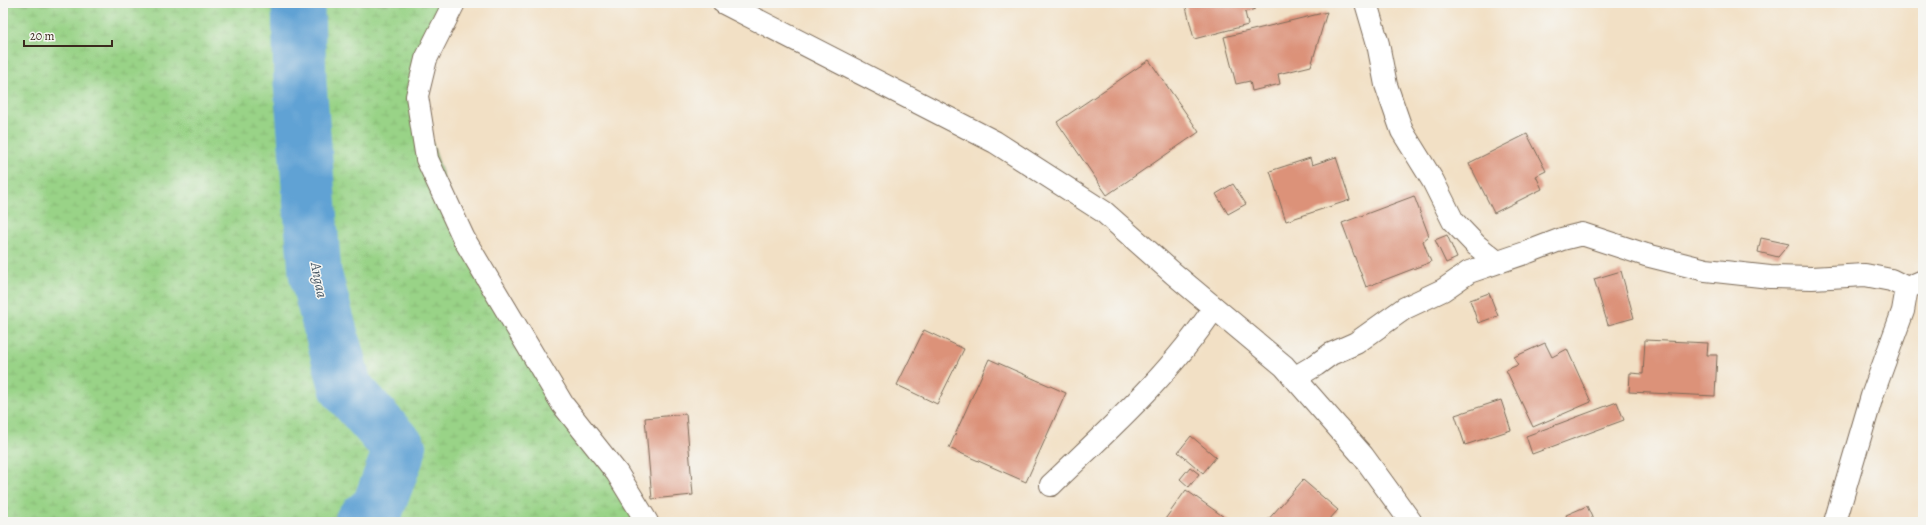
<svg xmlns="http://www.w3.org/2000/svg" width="1926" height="525" viewBox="0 0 1926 525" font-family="Alegreya,serif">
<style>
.wetland{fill:url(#wetland-marsh);stroke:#6a7e52}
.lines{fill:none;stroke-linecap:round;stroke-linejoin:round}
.river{stroke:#60a2d4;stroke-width:53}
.building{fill:#dc9279}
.minor-casing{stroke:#7b6a58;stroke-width:24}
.minor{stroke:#fff;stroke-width:22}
.labels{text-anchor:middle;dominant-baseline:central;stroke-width:3;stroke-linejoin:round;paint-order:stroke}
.water-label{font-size:15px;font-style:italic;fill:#4a5a67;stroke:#f6f6f2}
</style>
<defs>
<pattern id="wetland-marsh" width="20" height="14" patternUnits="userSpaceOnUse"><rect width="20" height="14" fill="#99d387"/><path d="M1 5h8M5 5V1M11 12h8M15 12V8" fill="none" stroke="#85b574"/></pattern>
</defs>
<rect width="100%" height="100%" fill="#f6f6f2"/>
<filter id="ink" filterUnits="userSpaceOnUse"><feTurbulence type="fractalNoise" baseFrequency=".025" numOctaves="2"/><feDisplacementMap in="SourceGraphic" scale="8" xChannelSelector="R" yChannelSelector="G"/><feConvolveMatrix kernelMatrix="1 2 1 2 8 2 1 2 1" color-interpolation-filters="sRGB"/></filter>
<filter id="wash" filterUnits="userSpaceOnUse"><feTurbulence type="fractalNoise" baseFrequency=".012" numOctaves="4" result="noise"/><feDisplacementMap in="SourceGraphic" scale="16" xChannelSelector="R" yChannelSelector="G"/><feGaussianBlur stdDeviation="0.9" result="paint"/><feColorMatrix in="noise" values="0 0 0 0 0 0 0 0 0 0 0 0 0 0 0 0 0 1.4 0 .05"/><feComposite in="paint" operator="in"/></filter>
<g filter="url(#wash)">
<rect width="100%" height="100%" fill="#f2e0c5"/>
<path class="wetland" d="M3,3H454L417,96L464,239L647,522H3Z"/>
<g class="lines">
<path class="river" d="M298,3L300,83L315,273L346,388L400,449L378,507L361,522"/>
</g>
<g id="blocks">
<g class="building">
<path d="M1185,3H1253L1255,9L1245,12L1248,25L1194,39Z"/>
<path d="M1327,12L1311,66L1278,74L1280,84L1252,91L1250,81L1236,84L1224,37Z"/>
<path d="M1149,60L1199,132L1107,195L1057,122Z"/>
<path d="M1527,134L1546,171L1536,176L1542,189L1494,213L1469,163Z"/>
<path d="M1336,157L1350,200L1286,221L1270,171L1310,158L1312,165Z"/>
<path d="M1233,184L1246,204L1228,214L1216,194Z"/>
<path d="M1414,196L1429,236L1423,241L1431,262L1366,287L1342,223Z"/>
<path d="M1447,235L1457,258L1446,263L1435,240Z"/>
<path d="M1761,238L1789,244L1778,257L1758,252Z"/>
<path d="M1621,271L1634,318L1608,325L1594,279Z"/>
<path d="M1489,293L1498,316L1478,323L1470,300Z"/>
<path d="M924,330L964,349L937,404L897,385Z"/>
<path d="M1645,340L1708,343L1707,355H1717L1715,396L1629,392L1630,373L1643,374Z"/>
<path d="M1545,343L1552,357L1567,349L1591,402L1533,427L1506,370L1518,365L1514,357Z"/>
<path d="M989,359L1066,393L1026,482L949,448Z"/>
<path d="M1501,400L1511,430L1465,445L1455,415Z"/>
<path d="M1617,402L1624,420L1532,454L1526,436Z"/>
<path d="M686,414L693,495L652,499L645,418Z"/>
<path d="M1191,436L1216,457L1203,473L1178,452Z"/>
<path d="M1190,467L1199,474L1189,487L1180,479Z"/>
<path d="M1303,480L1338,510L1327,522H1266Z"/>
<path d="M1186,490L1231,522H1163Z"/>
<path d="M1587,506L1594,522H1569L1566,515Z"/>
</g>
</g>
</g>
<g filter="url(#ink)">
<use href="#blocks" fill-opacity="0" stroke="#7b6a58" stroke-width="1"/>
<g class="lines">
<g class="minor-casing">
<g id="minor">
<path d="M454,3L426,59L417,96L427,159L464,239L563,405L617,473L647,522"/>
<path d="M724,3L995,142L1104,212L1174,274L1284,366L1363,456L1411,522"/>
<path d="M1366,3L1378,44L1386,85L1402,131L1433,181L1453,221L1476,245L1497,262"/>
<path d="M1294,378L1316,365L1331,354L1356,343L1405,308L1443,290L1469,272L1528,252L1562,239L1582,234L1646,255L1706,270L1770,277L1812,278L1865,275L1891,280L1907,288"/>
<path d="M1051,485C1109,429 1170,375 1214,308"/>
<path d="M1835,522L1872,396L1903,311L1907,288L1923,281"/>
</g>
</g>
<use href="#minor" class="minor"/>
</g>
</g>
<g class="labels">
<g class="water-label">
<text transform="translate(319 280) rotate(79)">Angaa</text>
</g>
</g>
<rect width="1926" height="525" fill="none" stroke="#f6f6f2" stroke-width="16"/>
<path d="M24 40v6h88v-6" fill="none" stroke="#3b2a1e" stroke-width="2"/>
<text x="30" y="40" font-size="12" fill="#3b2a1e" stroke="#f6f6f2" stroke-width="3" paint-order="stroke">20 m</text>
</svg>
